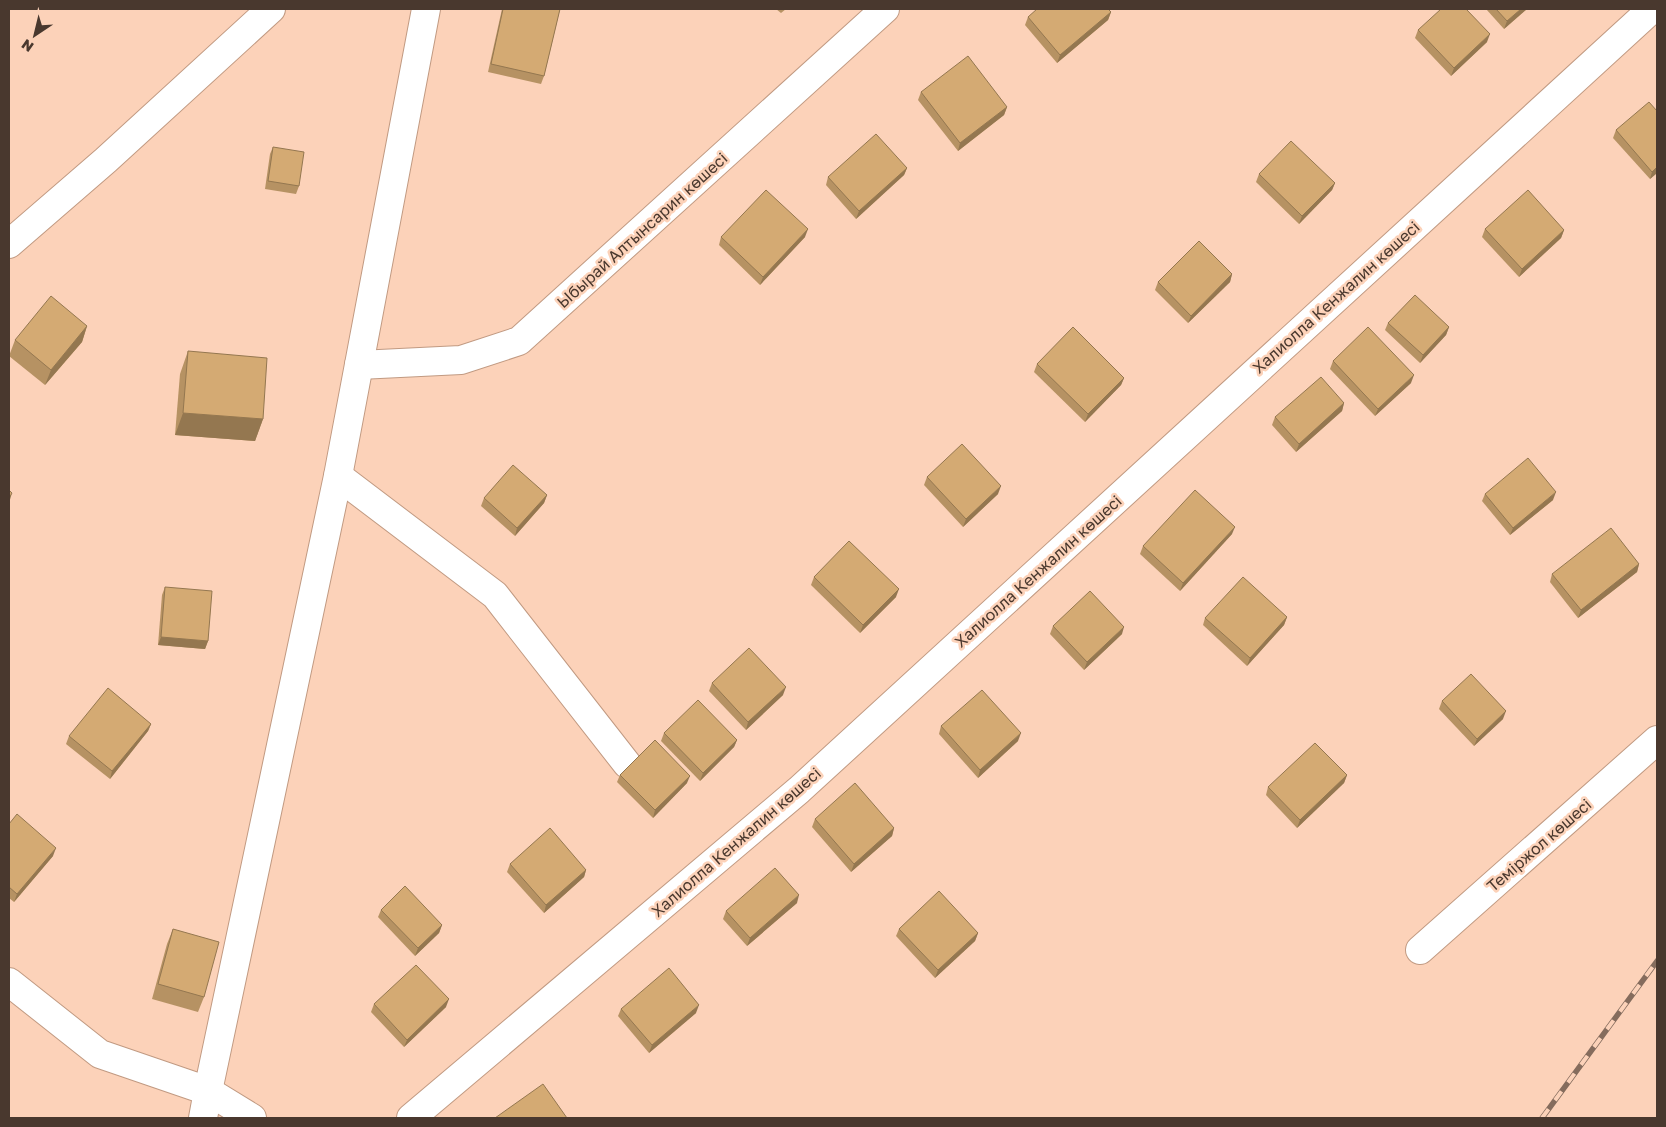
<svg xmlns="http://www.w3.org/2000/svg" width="1666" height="1127" viewBox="0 0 1666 1127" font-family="'Golos Text',sans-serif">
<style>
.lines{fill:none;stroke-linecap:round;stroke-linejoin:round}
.minor-casing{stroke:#c19a82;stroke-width:30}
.minor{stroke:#fff;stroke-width:28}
.rail-casing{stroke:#856c5d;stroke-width:5.5}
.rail{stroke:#fcd2b9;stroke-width:4;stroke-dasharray:11;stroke-linecap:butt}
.wall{fill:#b69263}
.shaded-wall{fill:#947750}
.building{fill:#d4aa73;stroke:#947750}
.labels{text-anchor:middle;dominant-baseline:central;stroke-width:5;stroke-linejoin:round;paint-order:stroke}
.street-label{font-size:16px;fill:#49382e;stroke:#fcd2b9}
</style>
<rect width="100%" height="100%" fill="#fcd2b9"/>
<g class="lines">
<g class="minor-casing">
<g id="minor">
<path d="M9,244L106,160L271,9"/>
<path d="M359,365L461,360L519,341L885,9"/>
<path d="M338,476L495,595L627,764"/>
<path d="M1420,950L1657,740"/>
<path d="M9,982L100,1054L208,1091L252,1118"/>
<path d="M203,1118L208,1091L338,476L426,9"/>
<path d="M411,1118L799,790L1652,9"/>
</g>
</g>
<use href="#minor" class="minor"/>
<g class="rail-casing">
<path id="rail" d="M1542,1118L1657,961"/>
</g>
<use href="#rail" class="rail"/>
</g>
<g class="wall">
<path d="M502,9H560L544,76L541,84L488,72Z"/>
<path d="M776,9H786L781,13Z"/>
<path d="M1486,9H1527L1504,29Z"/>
<path d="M1111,12L1108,20L1057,63L1025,25L1028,17Z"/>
<path d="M1418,30L1487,42L1451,76L1415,38Z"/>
<path d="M921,92L1007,107L1004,115L958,151L918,100Z"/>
<path d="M1657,111V173L1650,179L1613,138L1616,130Z"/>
<path d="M273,147L299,186L296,194L265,189L270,154Z"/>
<path d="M907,168L904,175L856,219L826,185L828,177Z"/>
<path d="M1259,174L1335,183L1332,190L1299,224L1256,182Z"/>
<path d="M1485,229L1564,230L1561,238L1519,277L1482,237Z"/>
<path d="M721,237H805L760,285L719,245Z"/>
<path d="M1232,274L1230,282L1188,323L1155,290L1158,282Z"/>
<path d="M1388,323L1449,327L1446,335L1420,363L1385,330Z"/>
<path d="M87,326L82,342L45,385L9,356L15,340Z"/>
<path d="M188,351L263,419L255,441L175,435L180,374Z"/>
<path d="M1333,361L1411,383L1375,416L1330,369Z"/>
<path d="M1037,364L1124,378L1121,385L1085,422L1034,372Z"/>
<path d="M1344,403L1342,411L1296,452L1272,425L1275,417Z"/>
<path d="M927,477L998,494L963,527L924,485Z"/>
<path d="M1485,494L1553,500L1510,535L1482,501Z"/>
<path d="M547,495L544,503L515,536L481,506L484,498Z"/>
<path d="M1232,534L1180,591L1140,554L1143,546Z"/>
<path d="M1639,564L1637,572L1578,618L1550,582L1552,574Z"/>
<path d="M814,577L896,597L860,633L811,585Z"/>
<path d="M165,587L208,641L205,649L158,645L162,595Z"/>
<path d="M1287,617L1284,625L1247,666L1203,625L1205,618Z"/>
<path d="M1053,626L1122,634L1084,670L1050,634Z"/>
<path d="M712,683L783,695L746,730L709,691Z"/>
<path d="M1442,701L1503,719L1474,746L1439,709Z"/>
<path d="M151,724L148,731L110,779L66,744L69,736Z"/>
<path d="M941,726L1018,741L978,778L939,734Z"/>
<path d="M664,733L737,740L734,747L700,781L661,741Z"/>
<path d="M620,775L687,783L653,818L617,782Z"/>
<path d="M1347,775L1344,783L1297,828L1266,795L1268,787Z"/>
<path d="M815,819L894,828L892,836L851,872L812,827Z"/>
<path d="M9,824L53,856L14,902L9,898Z"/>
<path d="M510,864L586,870L584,877L544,913L507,872Z"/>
<path d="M797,903L747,946L723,919L726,911Z"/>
<path d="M381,910L442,925L439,933L415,956L378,917Z"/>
<path d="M173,929L204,997L198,1012L152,999L167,944Z"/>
<path d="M899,929L978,933L975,941L935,978L896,936Z"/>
<path d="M374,1004L446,1007L404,1047L371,1012Z"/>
<path d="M621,1009L696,1013L649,1053L618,1016Z"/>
</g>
<g class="shaded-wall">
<path d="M1521,9H1527L1504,29L1507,21Z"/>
<path d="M1111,12L1108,20L1057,63L1060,55Z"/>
<path d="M1490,34L1487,42L1451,76L1454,68Z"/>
<path d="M1007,107L1004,115L958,151L960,143Z"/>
<path d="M1657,167V173L1650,179L1652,172Z"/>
<path d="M907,168L904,175L856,219L859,211Z"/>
<path d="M1335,183L1332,190L1299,224L1302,216Z"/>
<path d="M808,229L805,237L760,285L763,277Z"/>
<path d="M1564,230L1561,238L1519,277L1522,269Z"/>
<path d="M1232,274L1230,282L1188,323L1191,316Z"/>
<path d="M87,326L82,342L45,385L51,370Z"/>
<path d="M1449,327L1446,335L1420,363L1423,355Z"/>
<path d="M1414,375L1411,383L1375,416L1378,409Z"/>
<path d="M1124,378L1121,385L1085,422L1088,414Z"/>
<path d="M1344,403L1342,411L1296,452L1299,444Z"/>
<path d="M183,413L263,419L255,441L175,435Z"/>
<path d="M1001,486L998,494L963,527L966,519Z"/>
<path d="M1556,492L1553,500L1510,535L1513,528Z"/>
<path d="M12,493L9,503V498Z"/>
<path d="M547,495L544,503L515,536L517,528Z"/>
<path d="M1235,527L1232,534L1180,591L1183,583Z"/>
<path d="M1639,564L1637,572L1578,618L1581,610Z"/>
<path d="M899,589L896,597L860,633L863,625Z"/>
<path d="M1287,617L1284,625L1247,666L1250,658Z"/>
<path d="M1124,627L1122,634L1084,670L1087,662Z"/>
<path d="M161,637L208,641L205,649L158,645Z"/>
<path d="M786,687L783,695L746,730L748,722Z"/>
<path d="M1506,711L1503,719L1474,746L1477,739Z"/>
<path d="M151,724L148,731L110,779L112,771Z"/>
<path d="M1021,733L1018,741L978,778L980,770Z"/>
<path d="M737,740L734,747L700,781L703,773Z"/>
<path d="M1347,775L1344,783L1297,828L1300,820Z"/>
<path d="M690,776L687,783L653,818L655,810Z"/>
<path d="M894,828L892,836L851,872L854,864Z"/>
<path d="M56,848L53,856L14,902L17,894Z"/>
<path d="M586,870L584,877L544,913L546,905Z"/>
<path d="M799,895L797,903L747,946L750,938Z"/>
<path d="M442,925L439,933L415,956L418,948Z"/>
<path d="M978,933L975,941L935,978L938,970Z"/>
<path d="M449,999L446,1007L404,1047L407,1040Z"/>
<path d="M699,1005L696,1013L649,1053L652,1045Z"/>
</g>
<g class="building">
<path d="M503,9H560L544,76L491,64Z"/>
<path d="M1037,9H1108L1111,12L1060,55L1028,17Z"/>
<path d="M1441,9H1466L1490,34L1454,68L1418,30Z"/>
<path d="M1496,9H1521L1507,21Z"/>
<path d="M968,56L1007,107L960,143L921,92Z"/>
<path d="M1649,102L1657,111V167L1652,172L1616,130Z"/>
<path d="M876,134L907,168L859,211L828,177Z"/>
<path d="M1291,141L1335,183L1302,216L1259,174Z"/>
<path d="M273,147L304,152L299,186L268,181Z"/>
<path d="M766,190L808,229L763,277L721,237Z"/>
<path d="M1528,190L1564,230L1522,269L1485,229Z"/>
<path d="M1199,241L1232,274L1191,316L1158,282Z"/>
<path d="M1415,295L1449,327L1423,355L1388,323Z"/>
<path d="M51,296L87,326L51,370L15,340Z"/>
<path d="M1073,327L1124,378L1088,414L1037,364Z"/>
<path d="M1368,327L1414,375L1378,409L1333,361Z"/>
<path d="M188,351L267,358L263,419L183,413Z"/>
<path d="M1321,377L1344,403L1299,444L1275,417Z"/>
<path d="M962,444L1001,486L966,519L927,477Z"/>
<path d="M1528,458L1556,492L1513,528L1485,494Z"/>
<path d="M513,465L547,495L517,528L484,498Z"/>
<path d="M9,490L12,493L9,498Z"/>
<path d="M1195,490L1235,527L1183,583L1143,546Z"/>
<path d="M1611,528L1639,564L1581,610L1552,574Z"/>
<path d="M849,541L899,589L863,625L814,577Z"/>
<path d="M1243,577L1287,617L1250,658L1205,618Z"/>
<path d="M165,587L212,591L208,641L161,637Z"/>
<path d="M1090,591L1124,627L1087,662L1053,626Z"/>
<path d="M749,648L786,687L748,722L712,683Z"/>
<path d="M1471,674L1506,711L1477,739L1442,701Z"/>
<path d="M108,688L151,724L112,771L69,736Z"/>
<path d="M982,690L1021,733L980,770L941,726Z"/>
<path d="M698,700L737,740L703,773L664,733Z"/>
<path d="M655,740L690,776L655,810L620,775Z"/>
<path d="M1315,743L1347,775L1300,820L1268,787Z"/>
<path d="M855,783L894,828L854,864L815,819Z"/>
<path d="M17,814L56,848L17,894L9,887V824Z"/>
<path d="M550,828L586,870L546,905L510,864Z"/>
<path d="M775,868L799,895L750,938L726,911Z"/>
<path d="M405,886L442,925L418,948L381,910Z"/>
<path d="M939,891L978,933L938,970L899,929Z"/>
<path d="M173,929L219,942L204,997L158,984Z"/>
<path d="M416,965L449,999L407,1040L374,1004Z"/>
<path d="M669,968L699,1005L652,1045L621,1009Z"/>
<path d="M543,1084L567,1118H495Z"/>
</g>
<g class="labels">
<g class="street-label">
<text transform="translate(642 230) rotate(-42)">Ыбырай Алтынсарин көшесі</text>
<text transform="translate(1336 297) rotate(-42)">Халиолла Кенжалин көшесі</text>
<text transform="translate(1038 571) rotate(-42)">Халиолла Кенжалин көшесі</text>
<text transform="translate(736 842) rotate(-41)">Халиолла Кенжалин көшесі</text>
<text transform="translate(1539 845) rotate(-41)">Теміржол көшесі</text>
</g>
</g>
<rect width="1666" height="1127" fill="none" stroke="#49382e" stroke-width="20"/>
<g transform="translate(35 35) rotate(215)" stroke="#fcd2b9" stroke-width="4" paint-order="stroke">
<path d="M0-4L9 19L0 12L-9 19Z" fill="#49382e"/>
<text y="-8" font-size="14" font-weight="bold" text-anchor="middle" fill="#49382e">N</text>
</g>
</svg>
